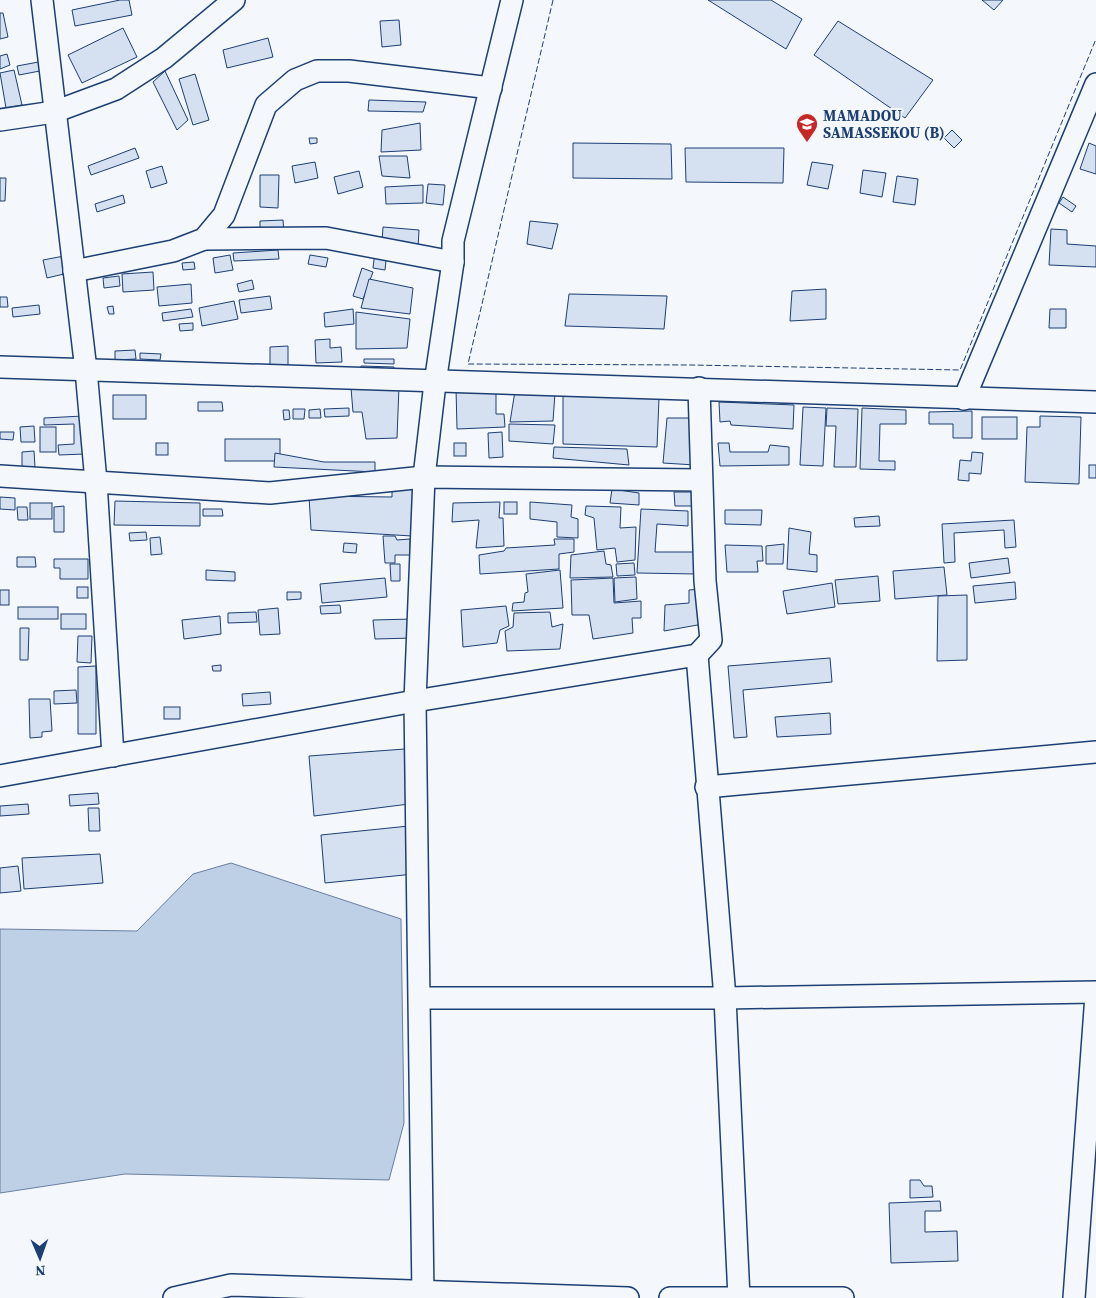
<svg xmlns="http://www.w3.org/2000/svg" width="1096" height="1298" viewBox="0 0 1096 1298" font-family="'Source Serif 4',serif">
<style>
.water{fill:#bed0e5;stroke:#687fa3}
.building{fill:#d5e0f0;stroke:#1d3f73}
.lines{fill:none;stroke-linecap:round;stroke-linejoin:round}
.street-casing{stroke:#1d3f73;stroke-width:24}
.street{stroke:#f4f7fb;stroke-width:21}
.fence{stroke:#1d3f73;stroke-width:1;stroke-dasharray:6 2.5;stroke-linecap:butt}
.labels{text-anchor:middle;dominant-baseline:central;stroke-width:4;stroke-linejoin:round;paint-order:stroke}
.poi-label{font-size:15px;font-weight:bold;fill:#1d3f73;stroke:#f4f7fb;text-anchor:start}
</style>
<rect width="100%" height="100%" fill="#f4f7fb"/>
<path class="water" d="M231,863L401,919L404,1123L389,1180L125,1174L0,1193V929L137,931L193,874Z"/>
<g class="building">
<path d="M120,0H129L132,15L75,26L72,10Z"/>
<path d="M708,0H771L802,19L786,49Z"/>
<path d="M982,0H1003L994,10Z"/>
<path d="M0,13H3L8,37L0,39Z"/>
<path d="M399,20L401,45L382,47L380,21Z"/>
<path d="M838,21L933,80L905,118L814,55Z"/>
<path d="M123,28L137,57L82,83L68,55Z"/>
<path d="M268,38L273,57L227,68L223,50Z"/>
<path d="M7,54L10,65L0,69V56Z"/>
<path d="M44,61L45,70L19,75L17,66Z"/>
<path d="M14,70L22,105L6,108L0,73Z"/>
<path d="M165,71L188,120L177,130L153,82Z"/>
<path d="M195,74L209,120L193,125L179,79Z"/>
<path d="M369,100L426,102L423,112L368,111Z"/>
<path d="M420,123L421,150L381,152L382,130Z"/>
<path d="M952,130L962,140L954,148L944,138Z"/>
<path d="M309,138H317V143L310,144Z"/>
<path d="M573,143L671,144L672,179L573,178Z"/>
<path d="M1089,143L1096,146V174L1080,169Z"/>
<path d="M135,148L139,158L91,175L88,166Z"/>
<path d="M685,148H784L783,183L686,182Z"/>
<path d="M379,156H407L410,178L382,176Z"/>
<path d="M315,162L318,178L295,183L292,166Z"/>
<path d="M812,162L833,165L828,189L807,185Z"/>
<path d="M162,166L167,183L151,188L146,171Z"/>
<path d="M863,170L886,173L882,197L860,193Z"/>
<path d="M359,171L363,187L338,194L334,177Z"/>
<path d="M260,175H279L278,208L260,207Z"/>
<path d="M897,176L918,179L915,205L893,202Z"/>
<path d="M0,178H6L5,201H0Z"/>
<path d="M428,184L445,185L443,205L426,203Z"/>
<path d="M423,185V203L386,204L385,187Z"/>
<path d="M123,195L125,203L97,212L95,204Z"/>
<path d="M1063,197L1076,206L1072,212L1059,203Z"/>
<path d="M283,220L284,234L260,235V221Z"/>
<path d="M530,221L558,224L552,249L527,244Z"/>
<path d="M383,227L419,230L418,248L382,242Z"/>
<path d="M1051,229L1067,230V244L1096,246V267L1049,265Z"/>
<path d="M278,250L279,259L234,261L233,253Z"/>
<path d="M375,251L387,252L385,270L373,268Z"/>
<path d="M230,255L233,270L215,273L213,258Z"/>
<path d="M310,255L328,258L326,267L308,264Z"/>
<path d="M64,256L68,273L47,278L43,260Z"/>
<path d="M194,262L195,269L183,270L182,263Z"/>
<path d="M362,268L373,272L363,299L353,296Z"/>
<path d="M153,272L154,290L123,292L122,274Z"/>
<path d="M119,276L120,286L104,288L103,278Z"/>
<path d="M369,279L413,288L410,314L361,308Z"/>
<path d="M252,280L254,289L239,292L237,284Z"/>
<path d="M191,284L192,303L159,306L157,287Z"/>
<path d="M826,289V319L790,321L792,291Z"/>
<path d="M569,294L667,296L664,329L565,326Z"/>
<path d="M270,296L272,309L241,313L239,300Z"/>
<path d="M0,297H7L8,307H0Z"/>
<path d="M234,301L238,319L202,326L199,308Z"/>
<path d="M39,305L40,314L13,317L12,308Z"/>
<path d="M113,306L114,314H109L107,307Z"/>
<path d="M191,309L193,317L163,321L162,313Z"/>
<path d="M353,309L354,324L325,327L324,313Z"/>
<path d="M1050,309H1066V328H1049Z"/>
<path d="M356,312L410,319L407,348L356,349Z"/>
<path d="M193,323V330L180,331L179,324Z"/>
<path d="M330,339V348L341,347L342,362L316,363L315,340Z"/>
<path d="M288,346V368H270V347Z"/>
<path d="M135,350L136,359L115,360V351Z"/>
<path d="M140,353L161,354L160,360L140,359Z"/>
<path d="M364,359H394V364L364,363Z"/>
<path d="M361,366L394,367V374H361Z"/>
<path d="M399,386L397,438L366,439L362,412H353L351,388Z"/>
<path d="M496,387V414H504L505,427L457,429L456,388Z"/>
<path d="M515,391L555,393L553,421L510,422Z"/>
<path d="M563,393L659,398L657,447L563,444Z"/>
<rect x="113" y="395" width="33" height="24"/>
<path d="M198,402H222L223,411H198Z"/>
<path d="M719,402L794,405L793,429L731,425L730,421L720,422Z"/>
<path d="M803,407L826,408L823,466L800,465Z"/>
<path d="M349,408V416L325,417L324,409Z"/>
<path d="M827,408L858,409L856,467H834L836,426H826Z"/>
<path d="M862,408L906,410V424H880L879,461H895V470L860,469Z"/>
<path d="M293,409H305L304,419H293Z"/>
<path d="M320,409L321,418H309V410Z"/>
<path d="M283,410H289L290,419L284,420Z"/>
<path d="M972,411V438H953V424H929V412Z"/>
<path d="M83,416L85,454L59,455L58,445L74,444V424L44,425V418Z"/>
<path d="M1040,416L1081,417L1079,484L1025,482L1027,427H1040Z"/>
<rect x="982" y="417" width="35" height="22"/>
<path d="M667,418H697L695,465L663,463Z"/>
<path d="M509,424L555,425L553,444L509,441Z"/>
<path d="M34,426L35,442H21L20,427Z"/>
<rect x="40" y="427" width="16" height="25"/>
<path d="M0,432H14L13,440L0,439Z"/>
<path d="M502,432L503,457L489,458L488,433Z"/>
<rect x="225" y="439" width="55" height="22"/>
<rect x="156" y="443" width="12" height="12"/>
<rect x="454" y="443" width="12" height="13"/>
<path d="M718,443H729L730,452H768L770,445L789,447V465L720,466Z"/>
<path d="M554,447L627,449L629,465L553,458Z"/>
<path d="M34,451L35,467H22V452Z"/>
<path d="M972,452L983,453L981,474L969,473V481L958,480L960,460L971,461Z"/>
<path d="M275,453L324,462H375V472L274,467Z"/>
<rect x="1089" y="465" width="7" height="13"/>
<path d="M392,484H413L412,536L311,530L309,496L392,497Z"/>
<path d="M612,489L639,493V505L610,503Z"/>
<path d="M674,492H693L694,506H675Z"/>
<path d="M0,497L15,498V510L0,509Z"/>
<path d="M115,501L200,503V526L114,525Z"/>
<path d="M500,502L499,518H503L504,546L476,548L479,520L452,522L453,503Z"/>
<rect x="504" y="502" width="13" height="12"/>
<path d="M530,502L572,505L571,517L578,519V538L557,537V522L530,519Z"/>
<rect x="30" y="503" width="22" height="16"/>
<path d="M64,506V532H54V507Z"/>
<path d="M586,506L621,507L620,528L636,527L635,560L617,562L615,548L597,550L594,518L585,515Z"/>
<path d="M17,507H27L28,520H18Z"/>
<path d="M203,509H222L223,516H203Z"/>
<path d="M641,509L688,511V526L657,524L655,552H698L697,574L637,573Z"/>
<path d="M725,510H762L761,525L725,524Z"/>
<path d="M879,516L880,526L855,527L854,518Z"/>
<path d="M1014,520L1016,547L1005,548L1004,530L954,533L955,562L944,563L942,524Z"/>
<path d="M789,528L811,532L809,554L817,555V572L787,569Z"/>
<path d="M146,532L147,540L130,541L129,533Z"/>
<path d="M383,536H395L397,540L410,539V555H395V563H385Z"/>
<path d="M160,537L162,554L151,555L150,538Z"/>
<path d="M554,539H574V552L559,554V569L480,574L479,555L504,551L506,548L555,545Z"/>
<path d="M344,543L357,544L356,553L343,552Z"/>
<path d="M784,544L783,564H766V546Z"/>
<path d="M725,545L762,546L763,561H757L758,572H727Z"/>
<path d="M604,551L606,564L611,565L613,577L570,578L571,555Z"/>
<path d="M17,557H35L36,567H17Z"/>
<path d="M1008,558L1010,573L971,578L969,563Z"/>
<path d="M54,559H88V579H60V568H54Z"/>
<path d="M634,563L635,575L617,576L616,564Z"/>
<path d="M390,564H400V581H391Z"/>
<path d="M944,567L947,595L895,599L893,571Z"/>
<path d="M206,570L235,572V581L206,580Z"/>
<path d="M560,570L563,608L512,611L513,603L524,602L525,593L528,592L526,574Z"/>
<path d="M878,576L880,601L838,604L835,580Z"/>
<path d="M636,577L637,599L615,602L614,578Z"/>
<path d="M385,578L387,597L322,603L320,584Z"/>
<path d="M613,578L614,603L641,601V618H632L633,633L593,639L589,615H572L571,580Z"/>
<path d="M1015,582L1016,599L975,603L973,586Z"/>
<path d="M832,583L835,607L787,614L783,591Z"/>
<rect x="77" y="587" width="11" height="11"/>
<path d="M701,589L703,624L664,631L665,605L689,603V590Z"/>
<rect x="0" y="590" width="9" height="15"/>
<path d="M287,592H301V599L287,600Z"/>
<path d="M967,595V660L937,661L938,596Z"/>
<path d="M340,605L341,613L321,614L320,606Z"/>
<path d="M506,606L509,626L500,630L497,643L463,647L461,610Z"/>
<rect x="18" y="607" width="40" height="12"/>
<path d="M278,608L280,634L260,635L258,610Z"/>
<path d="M256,612L257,622L228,623V613Z"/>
<path d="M550,612L552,627L563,624L560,649L507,651L505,631L513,627L514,613Z"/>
<rect x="61" y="614" width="25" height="15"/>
<path d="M220,616L221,634L184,639L182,620Z"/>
<path d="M413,619L414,638L375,639L373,620Z"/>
<path d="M20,628H29L28,660H20Z"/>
<path d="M78,636H92L91,663L77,662Z"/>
<path d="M830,658L832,682L743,690L747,737L734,738L728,666Z"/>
<path d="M221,665V671H213L212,666Z"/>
<path d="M96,666V734H78V667Z"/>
<path d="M76,690L77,703L54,704V691Z"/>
<path d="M270,692L271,704L243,706L242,694Z"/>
<path d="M29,699H50L52,731L42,732V737L30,738Z"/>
<rect x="164" y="707" width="16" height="12"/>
<path d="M830,713L831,734L777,737L775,717Z"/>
<path d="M405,749L409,804L314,816L309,756Z"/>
<path d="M98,793L99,804L70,806L69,795Z"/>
<path d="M28,804L29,814L0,816V806Z"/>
<path d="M88,808H99L100,831H89Z"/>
<path d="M409,826L414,874L325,883L321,835Z"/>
<path d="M100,854L103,883L24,889L22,858Z"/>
<path d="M18,866L21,891L0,893V868Z"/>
<path d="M910,1180H920L924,1186H932L933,1197L910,1198Z"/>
<path d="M940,1201L941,1211H925V1232L957,1231L958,1261L891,1263L889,1203Z"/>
</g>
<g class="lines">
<g class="street-casing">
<g id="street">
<path d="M42,0L86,370L96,482L113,756"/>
<path d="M0,120L54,112L116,89L164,58L234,0"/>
<path d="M204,239L326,238L453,262"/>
<path d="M74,271L173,251L204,239L224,215L266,105L295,80L317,71H349L491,88"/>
<path d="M0,367L1096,402"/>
<path d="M964,399L1096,84"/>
<path d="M0,476L270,493L424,477L701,480"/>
<path d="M697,655L725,998L739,1298"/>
<path d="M0,776L415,701L697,655L711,640L705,581L699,388"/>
<path d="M706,787L1096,752"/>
<path d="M420,998H725L1096,992"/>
<path d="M174,1298L231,1285L628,1298"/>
<path d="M423,1298L415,701L424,477L435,383L453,262V241L512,0"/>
<path d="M670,1298H843"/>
<path d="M1074,1298L1096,995"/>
</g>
</g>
<use href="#street" class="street"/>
<path class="fence" d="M553,0L468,364L691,365L960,370L1096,39"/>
</g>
<defs>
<g id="school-pin" transform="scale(1.125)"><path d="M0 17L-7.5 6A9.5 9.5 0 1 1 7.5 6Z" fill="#c62828" stroke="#f4f7fb"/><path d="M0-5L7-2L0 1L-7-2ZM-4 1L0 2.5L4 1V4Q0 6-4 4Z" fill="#fff"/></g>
</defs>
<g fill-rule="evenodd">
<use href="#school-pin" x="807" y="124"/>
</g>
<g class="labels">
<g class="poi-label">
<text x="823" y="115">MAMADOU<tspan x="823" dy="17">SAMASSEKOU (B)</tspan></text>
</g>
</g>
<g transform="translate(40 1258) rotate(178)" stroke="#f4f7fb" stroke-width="4" paint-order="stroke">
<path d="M0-4L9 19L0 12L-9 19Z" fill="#1d3f73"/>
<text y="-8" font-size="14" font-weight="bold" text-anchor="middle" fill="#1d3f73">N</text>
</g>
</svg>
